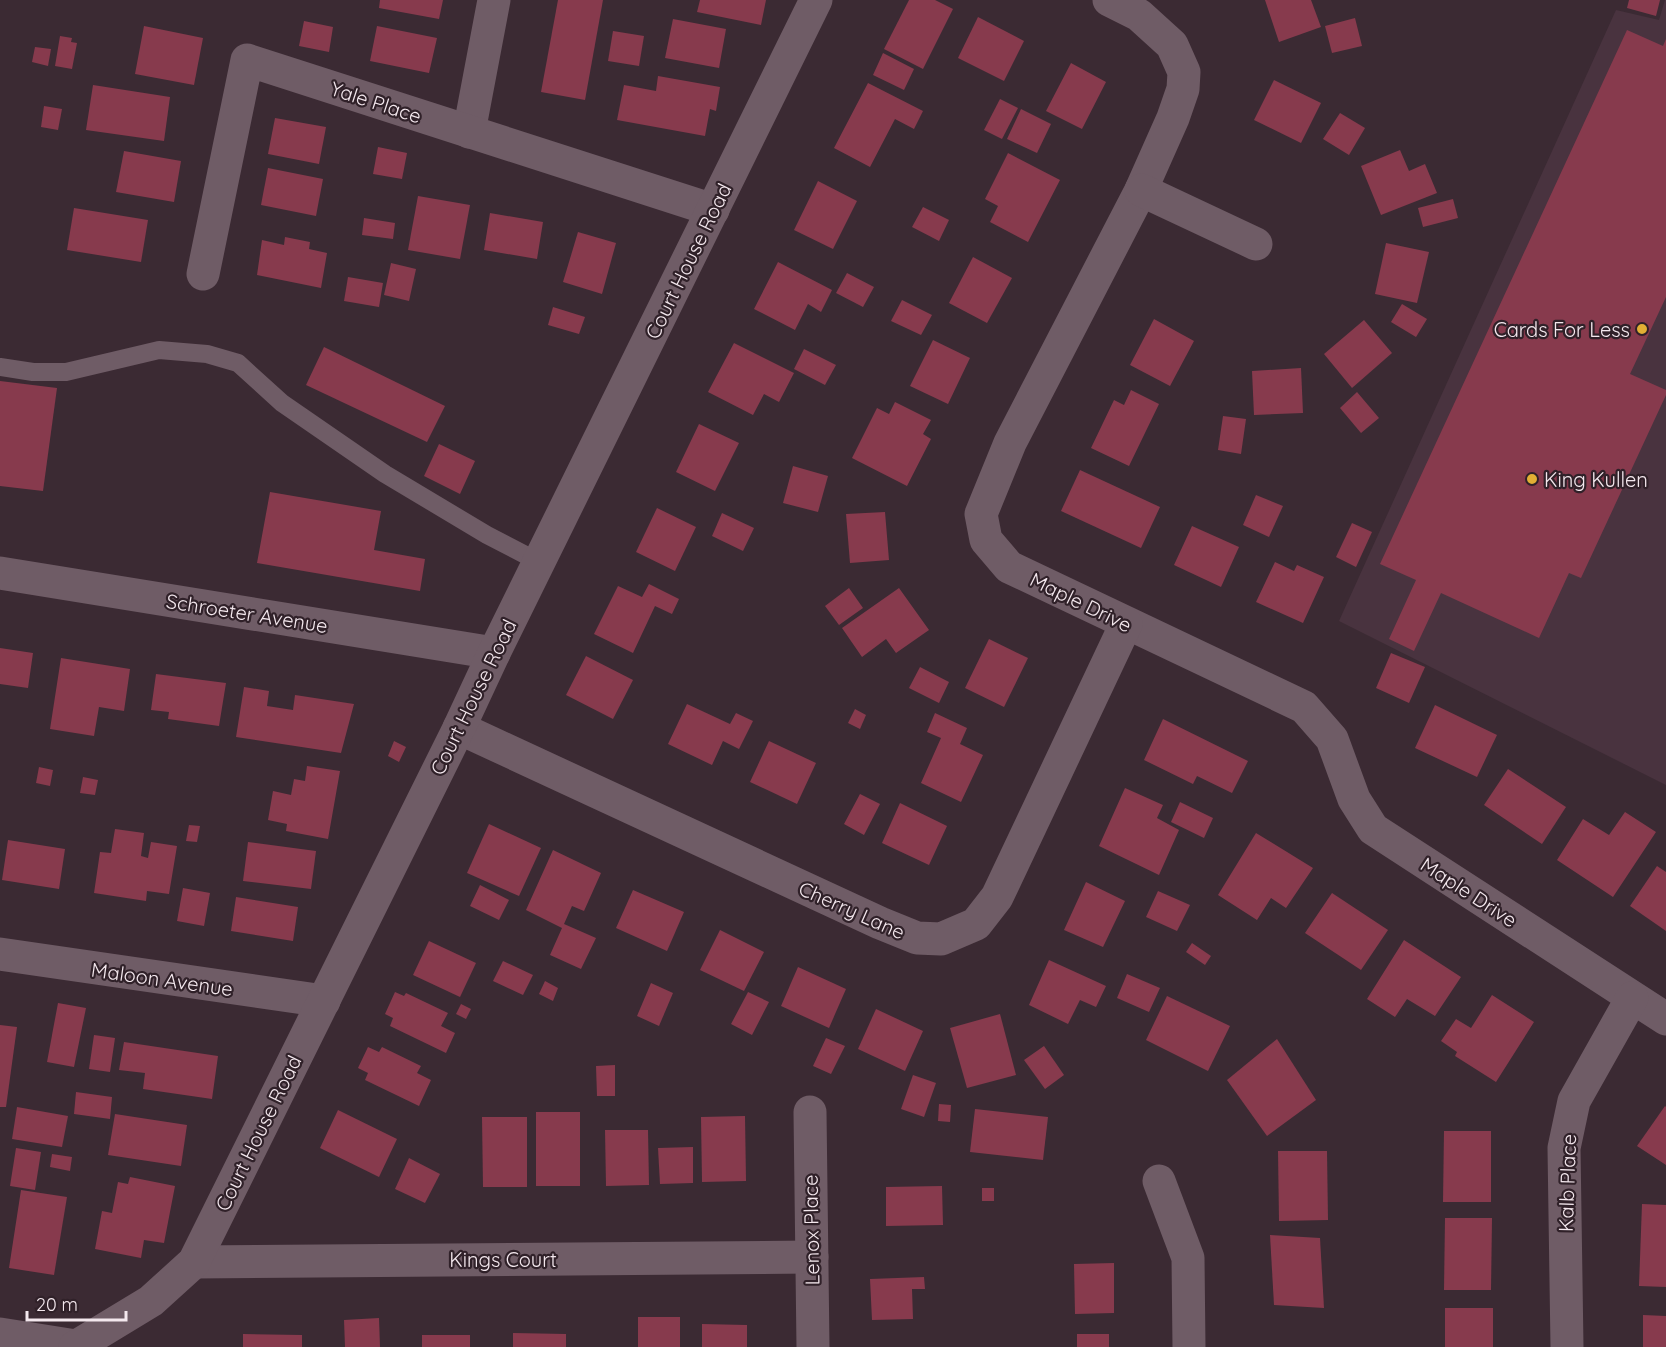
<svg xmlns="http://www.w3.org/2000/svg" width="1666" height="1347" viewBox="0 0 1666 1347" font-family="Quicksand,sans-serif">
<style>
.built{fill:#49333f}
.building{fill:#873a4d}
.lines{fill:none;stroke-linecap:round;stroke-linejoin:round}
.service{stroke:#6f5c66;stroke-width:18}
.minor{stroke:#6f5c66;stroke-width:33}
.poi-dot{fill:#e2af34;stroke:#302129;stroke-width:2}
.labels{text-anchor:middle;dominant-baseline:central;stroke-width:4.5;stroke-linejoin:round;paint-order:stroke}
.street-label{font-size:20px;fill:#f4e8ee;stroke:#302129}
.poi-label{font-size:20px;fill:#f4e8ee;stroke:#302129;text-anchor:end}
</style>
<rect width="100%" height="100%" fill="#3b2a33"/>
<path class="built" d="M1665,0H1666V785L1339,621L1616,10L1659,20Z"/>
<g class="building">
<path d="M380,0H443L439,19L379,8Z"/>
<path d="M558,0H603L585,100L541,92Z"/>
<path d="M700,0H766L761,25L697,12Z"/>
<path d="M909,0H935L953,9L923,69L884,49Z"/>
<path d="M1265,0H1311L1321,27L1279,42Z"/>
<path d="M1629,0H1660L1656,16L1627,8Z"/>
<path d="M978,17L1024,41L1004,81L958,58Z"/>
<path d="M1355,18L1362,46L1332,53L1325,26Z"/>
<path d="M673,19L726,29L719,68L665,58Z"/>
<path d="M304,21L333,27L329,52L299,46Z"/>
<path d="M144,26L203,38L194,85L135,74Z"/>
<path d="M377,26L437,38L429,73L370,61Z"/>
<path d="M1627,30L1663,46L1666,39V297L1630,374L1666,390V395L1581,578L1569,573L1539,638L1441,593L1414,651L1389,639L1416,580L1380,564Z"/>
<path d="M613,31L644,36L639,66L608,61Z"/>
<path d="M60,36L72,38L71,42L77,43L72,69L55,66Z"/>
<path d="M35,47L51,49L48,66L32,62Z"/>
<path d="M883,53L914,69L904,90L873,75Z"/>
<path d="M1071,63L1106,82L1082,129L1046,111Z"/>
<path d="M658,76L720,87L716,111L710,109L705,136L617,120L624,85L656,91Z"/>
<path d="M1274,80L1321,103L1301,143L1254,120Z"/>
<path d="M868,83L923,111L914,129L895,119L870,167L834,148Z"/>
<path d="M93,85L170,97L164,141L86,130Z"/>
<path d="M1000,99L1018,108L1002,139L984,130Z"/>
<path d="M44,106L62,109L58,130L41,127Z"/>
<path d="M1021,109L1051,124L1037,153L1007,139Z"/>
<path d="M1340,113L1365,128L1349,155L1323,139Z"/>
<path d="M275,118L326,127L319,164L268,154Z"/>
<path d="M378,147L407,153L402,179L373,174Z"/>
<path d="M1400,150L1409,171L1425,164L1437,193L1381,215L1361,166Z"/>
<path d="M124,151L181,161L174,202L116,192Z"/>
<path d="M1008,153L1060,180L1028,242L990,222L998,206L985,199Z"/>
<path d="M268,168L323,179L316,216L261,205Z"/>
<path d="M818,181L857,201L833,249L794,230Z"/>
<path d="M418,196L470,205L460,259L408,250Z"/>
<path d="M1453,199L1458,218L1423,227L1418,208Z"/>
<path d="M923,207L949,220L939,241L912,227Z"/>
<path d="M74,208L148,220L141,262L67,250Z"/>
<path d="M490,213L543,222L537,259L484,250Z"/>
<path d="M364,218L395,223L393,239L362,235Z"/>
<path d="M578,232L616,243L602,294L563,282Z"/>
<path d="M285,237L310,242L309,249L327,253L321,288L257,275L262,240L284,245Z"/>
<path d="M1386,243L1429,252L1417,303L1375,294Z"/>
<path d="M973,257L1012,278L987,323L949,303Z"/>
<path d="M778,262L832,290L821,312L808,304L795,330L754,309Z"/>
<path d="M391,263L416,269L409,301L384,295Z"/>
<path d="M847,273L874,287L863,307L836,293Z"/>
<path d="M348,277L383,283L379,307L344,301Z"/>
<path d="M902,300L932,315L921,335L891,321Z"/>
<path d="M1402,304L1427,319L1416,337L1391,322Z"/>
<path d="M553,307L585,317L579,334L548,325Z"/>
<path d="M1154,319L1194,341L1170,386L1130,365Z"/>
<path d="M1364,320L1392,353L1352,388L1324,354Z"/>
<path d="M933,340L970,358L948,404L910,386Z"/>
<path d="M734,343L794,373L779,402L764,394L753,415L708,392Z"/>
<path d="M324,347L445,406L427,442L306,385Z"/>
<path d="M804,349L836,365L825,385L794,369Z"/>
<path d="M1301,368L1303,413L1254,415L1252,371Z"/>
<path d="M0,381L57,388L43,491L0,486Z"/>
<path d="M1131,390L1159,404L1129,466L1091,448L1114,400L1124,405Z"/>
<path d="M1357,392L1379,418L1361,433L1340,408Z"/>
<path d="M895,402L931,420L923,434L931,439L907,486L852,458L877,408L889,414Z"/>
<path d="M1223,416L1246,419L1241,454L1218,450Z"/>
<path d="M699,424L739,443L715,491L676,472Z"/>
<path d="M439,444L475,461L460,494L424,476Z"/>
<path d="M793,466L828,476L818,512L783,503Z"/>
<path d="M1080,470L1160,507L1141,548L1061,511Z"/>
<path d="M270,492L381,511L374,550L425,559L420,591L257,563Z"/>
<path d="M1256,495L1283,506L1269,537L1243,525Z"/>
<path d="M657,508L696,527L675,571L636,552Z"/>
<path d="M885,512L889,560L850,563L846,514Z"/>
<path d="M722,513L754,528L743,551L712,536Z"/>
<path d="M1352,523L1372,532L1356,567L1336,557Z"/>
<path d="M1192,526L1239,547L1221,587L1174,565Z"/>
<path d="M1275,562L1294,571L1297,565L1324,577L1303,623L1256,602Z"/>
<path d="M649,584L679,599L672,614L655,606L633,653L594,634L618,586L642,597Z"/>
<path d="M849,588L863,608L839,625L825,606Z"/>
<path d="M899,588L929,630L896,653L886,639L862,657L842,628Z"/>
<path d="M989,639L1028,658L1004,707L965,688Z"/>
<path d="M0,648L33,653L28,688L0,684Z"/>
<path d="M1391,653L1425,667L1409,703L1376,688Z"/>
<path d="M586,656L633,680L613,719L566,695Z"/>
<path d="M61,658L130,669L124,711L99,707L94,736L50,729Z"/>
<path d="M920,667L949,682L939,703L909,688Z"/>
<path d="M156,674L226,683L219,726L168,719L169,712L151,710Z"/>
<path d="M244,687L269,691L267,706L293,710L295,695L354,704L341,753L236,737Z"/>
<path d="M687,704L730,724L736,713L753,721L739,749L723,741L712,765L668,744Z"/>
<path d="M1435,705L1497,735L1477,777L1415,748Z"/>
<path d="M855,709L866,715L860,729L848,723Z"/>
<path d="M935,713L967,728L960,744L983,755L961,802L921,783L941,738L927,732Z"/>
<path d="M1163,719L1248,761L1232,793L1197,776L1193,784L1144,760Z"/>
<path d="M394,741L406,747L399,762L388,756Z"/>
<path d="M769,741L816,763L797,804L750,782Z"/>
<path d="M307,766L340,771L328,839L286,831L287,824L268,820L273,791L291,795L294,779L305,781Z"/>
<path d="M39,767L53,770L50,786L36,783Z"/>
<path d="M1508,769L1566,807L1542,844L1484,805Z"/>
<path d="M83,777L98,780L95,795L80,793Z"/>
<path d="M1125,788L1163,805L1157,818L1179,830L1159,875L1099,846Z"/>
<path d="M860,794L880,804L864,835L844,824Z"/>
<path d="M1180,802L1213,818L1204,838L1171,822Z"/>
<path d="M900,803L947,826L929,865L882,843Z"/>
<path d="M1625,812L1656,832L1613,897L1557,860L1583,819L1609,835Z"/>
<path d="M489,824L541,848L519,896L467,873Z"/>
<path d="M189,825L200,826L197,842L186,841Z"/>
<path d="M115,829L144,833L141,856L148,858L151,842L177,846L169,894L147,891L146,901L94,893L100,852L111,853Z"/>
<path d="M1256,833L1313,868L1286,908L1271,898L1257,920L1218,895Z"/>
<path d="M8,840L65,849L59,889L2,880Z"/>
<path d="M248,842L316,851L311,889L243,881Z"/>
<path d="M553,850L601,873L584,911L572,906L564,924L596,938L581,969L550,955L562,928L526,910Z"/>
<path d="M1657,866L1666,872V931L1630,906Z"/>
<path d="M1086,882L1125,901L1103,947L1064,930Z"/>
<path d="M480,885L509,900L499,920L470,906Z"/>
<path d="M183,888L210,893L204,926L177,921Z"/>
<path d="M633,890L684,912L667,951L616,928Z"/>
<path d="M1158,891L1190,905L1177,931L1146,917Z"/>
<path d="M1332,893L1388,930L1361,970L1305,933Z"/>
<path d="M236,897L298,907L293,941L231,931Z"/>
<path d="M720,930L764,952L744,991L700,970Z"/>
<path d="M1404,940L1461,977L1435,1016L1407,999L1395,1017L1367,999Z"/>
<path d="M429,941L476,963L460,997L413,975Z"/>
<path d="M1192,943L1211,956L1205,965L1186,952Z"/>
<path d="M1049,960L1106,986L1096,1007L1080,1000L1068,1024L1029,1005Z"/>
<path d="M503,961L533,975L523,995L493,981Z"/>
<path d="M798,967L846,989L829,1028L781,1006Z"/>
<path d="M1127,974L1160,988L1149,1012L1117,998Z"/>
<path d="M545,981L558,988L553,1001L539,994Z"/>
<path d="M651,983L673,993L659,1026L637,1016Z"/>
<path d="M395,992L404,996L406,993L448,1013L441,1026L455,1033L446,1053L390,1026L393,1018L385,1014Z"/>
<path d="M748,992L769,1002L752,1035L731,1024Z"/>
<path d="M1492,995L1534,1022L1496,1082L1455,1056L1457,1052L1441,1041L1456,1019L1471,1028Z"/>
<path d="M1167,996L1230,1026L1208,1071L1146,1040Z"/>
<path d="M58,1003L86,1008L74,1067L47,1062Z"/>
<path d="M461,1004L471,1009L466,1019L456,1014Z"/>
<path d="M876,1009L923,1031L905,1071L858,1049Z"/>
<path d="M1000,1014L1016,1075L967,1088L950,1028Z"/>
<path d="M0,1025L17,1027L6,1107H0Z"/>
<path d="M94,1035L115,1038L110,1072L89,1069Z"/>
<path d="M826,1038L845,1046L831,1074L813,1066Z"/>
<path d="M1277,1039L1316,1100L1267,1136L1227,1080Z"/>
<path d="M124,1042L218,1056L212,1099L143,1089L145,1073L119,1070Z"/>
<path d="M1044,1046L1064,1075L1045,1089L1024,1060Z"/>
<path d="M368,1047L379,1052L382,1047L421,1066L417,1073L431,1080L419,1106L365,1080L368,1073L358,1068Z"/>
<path d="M615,1065V1096H597L596,1066Z"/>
<path d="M913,1075L936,1083L924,1117L901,1109Z"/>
<path d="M76,1092L112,1097L110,1119L74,1114Z"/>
<path d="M939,1104L951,1105L950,1122L938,1121Z"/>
<path d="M1665,1106L1666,1107V1165L1637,1146Z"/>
<path d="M17,1107L68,1116L62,1147L12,1139Z"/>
<path d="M975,1109L1048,1117L1043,1160L970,1152Z"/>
<path d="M338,1110L397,1139L379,1177L320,1148Z"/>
<rect x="536" y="1112" width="44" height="74"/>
<path d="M115,1114L187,1125L181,1166L108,1155Z"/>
<path d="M745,1116L746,1181L702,1182L701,1117Z"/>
<path d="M482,1117H527V1187H483Z"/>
<path d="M605,1130H648L649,1185L606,1186Z"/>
<path d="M1444,1131H1491V1202H1443Z"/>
<path d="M693,1147V1183L660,1184L658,1148Z"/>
<path d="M16,1148L41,1152L35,1190L10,1186Z"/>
<path d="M1278,1151H1327L1328,1220L1279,1221Z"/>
<path d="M52,1154L72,1157L70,1171L50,1167Z"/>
<path d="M409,1158L440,1174L425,1203L395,1189Z"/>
<path d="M130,1177L175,1186L164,1243L144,1240L141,1258L95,1249L102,1211L112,1213L118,1182L128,1184Z"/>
<path d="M942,1186L943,1225L886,1226V1187Z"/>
<rect x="982" y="1188" width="12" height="13"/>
<path d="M21,1190L67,1197L54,1275L9,1268Z"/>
<path d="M1642,1204L1666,1205V1287L1639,1286Z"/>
<path d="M1445,1218H1492L1491,1290H1444Z"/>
<path d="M1270,1235L1320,1238L1324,1308L1274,1305Z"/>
<path d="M1114,1263V1313L1075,1314L1074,1264Z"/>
<path d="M924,1277L925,1289H912L913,1319L872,1320L870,1279Z"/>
<rect x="1445" y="1308" width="48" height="39"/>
<path d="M1643,1315L1666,1316V1347H1643Z"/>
<rect x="638" y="1317" width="42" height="30"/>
<path d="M379,1318L380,1347H345L344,1320Z"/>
<path d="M702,1324L747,1325V1347H702Z"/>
<path d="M513,1333L566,1334V1347H513Z"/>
<path d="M243,1334L302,1335V1347H243Z"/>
<rect x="1077" y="1334" width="32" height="13"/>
<rect x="422" y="1335" width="48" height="12"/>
</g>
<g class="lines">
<path class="service" d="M0,367L33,372H66L159,350L207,354L238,363L282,403L385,474L487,535L539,562"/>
<g class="minor">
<path d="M1109,0L1139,15L1172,45L1184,72L1183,89L1173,118L1141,190L1010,443L981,514L986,540L1009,567L1304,707L1332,739L1354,799L1373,829L1666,1019"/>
<path d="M469,132L494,0"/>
<path d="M1141,190L1256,244"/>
<path d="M203,274L247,60L713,210"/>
<path d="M0,573L494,653"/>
<path d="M459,728L880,923L917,938L941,939L976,924L997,897L1126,624"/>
<path d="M0,954L324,1001"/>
<path d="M810,1112L813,1347"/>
<path d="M1159,1181L1188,1258L1189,1347"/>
<path d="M194,1262L812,1257"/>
<path d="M0,1334L76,1346"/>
<path d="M75,1347L151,1301L194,1262L459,728L494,653L816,0"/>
<path d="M1567,1347L1564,1148L1574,1101L1632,998"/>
</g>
</g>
<g class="poi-dot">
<circle cx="1642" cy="329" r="6"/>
<circle cx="1532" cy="479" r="6"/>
</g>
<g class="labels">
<g class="street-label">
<text transform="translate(376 102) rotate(18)">Yale Place</text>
<text transform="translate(688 261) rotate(-64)">Court House Road</text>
<text transform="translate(1081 602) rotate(26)">Maple Drive</text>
<text transform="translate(247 613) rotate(9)">Schroeter Avenue</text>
<text transform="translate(473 697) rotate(-64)">Court House Road</text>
<text transform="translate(1469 892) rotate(33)">Maple Drive</text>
<text transform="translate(852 910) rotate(24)">Cherry Lane</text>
<text transform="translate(162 979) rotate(8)">Maloon Avenue</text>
<text transform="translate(258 1133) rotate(-64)">Court House Road</text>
<text transform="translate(1567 1183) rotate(-88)">Kalb Place</text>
<text transform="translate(811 1230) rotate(-91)">Lenox Place</text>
<text x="503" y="1259">Kings Court</text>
</g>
<g class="poi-label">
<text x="1630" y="329">Cards For Less</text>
<text x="1544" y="479" text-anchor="start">King Kullen</text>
</g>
</g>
<path d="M27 1311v9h99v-9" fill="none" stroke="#f4e8ee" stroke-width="3"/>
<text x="36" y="1311" font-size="18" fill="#f4e8ee" stroke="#302129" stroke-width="4.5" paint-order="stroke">20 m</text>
</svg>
